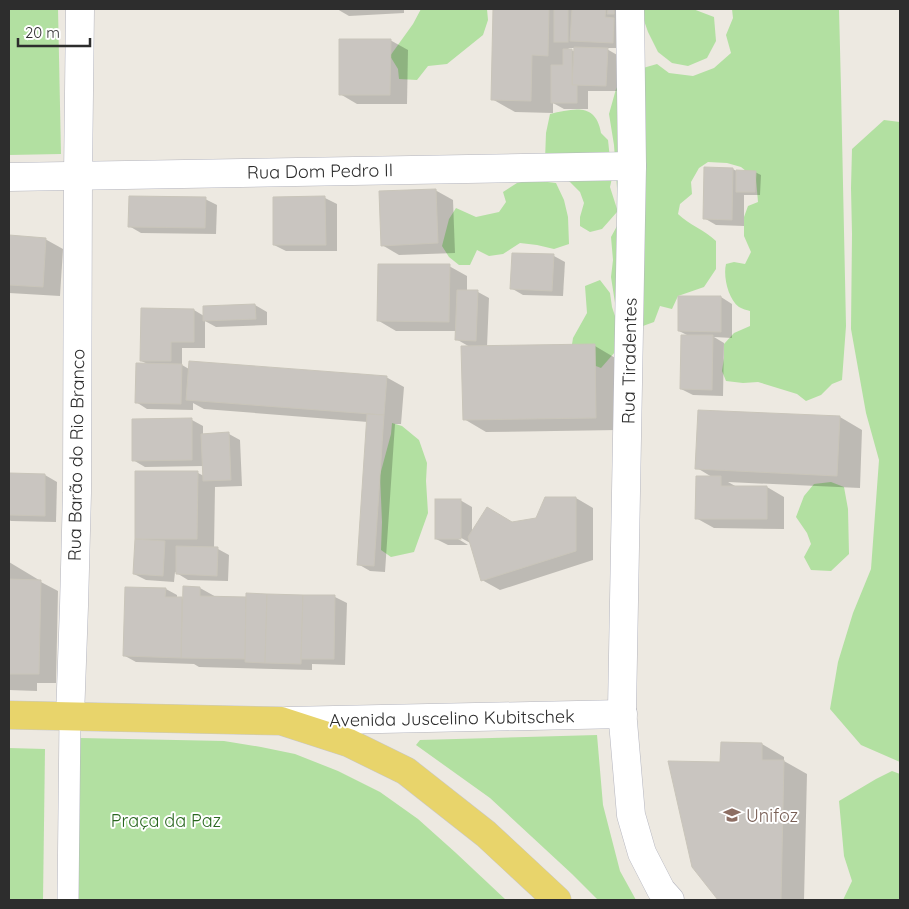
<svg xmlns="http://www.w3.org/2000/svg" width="909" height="909" viewBox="0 0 909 909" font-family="Quicksand,sans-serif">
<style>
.green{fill:#b2e0a1}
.shadow{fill:#0003;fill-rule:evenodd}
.building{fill:#c9c5c0;stroke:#c9c5ba}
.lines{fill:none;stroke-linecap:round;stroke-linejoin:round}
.pedestrian-casing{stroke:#b4b5bf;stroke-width:22}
.minor-casing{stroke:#b4b5bf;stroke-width:29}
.primary-casing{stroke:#c8c8c8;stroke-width:29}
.pedestrian{stroke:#fff;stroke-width:21}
.minor{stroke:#fff;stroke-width:28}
.primary{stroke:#e8d46b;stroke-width:28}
.labels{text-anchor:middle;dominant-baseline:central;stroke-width:4;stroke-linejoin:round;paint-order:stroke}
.street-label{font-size:18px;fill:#2d2d2d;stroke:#fff}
.education-label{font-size:18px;fill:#785e54;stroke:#fff;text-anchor:start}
.park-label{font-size:18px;fill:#2a6720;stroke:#fff}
</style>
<rect width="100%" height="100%" fill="#ede9e1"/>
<g class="green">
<path d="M9,9H58L61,154L9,155Z"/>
<path d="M421,9H487L488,20L483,35L447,64L428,66L417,80L399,79L398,69L390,56L413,24Z"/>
<path d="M640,9H693L714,17L716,41L707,58L688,66L672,63L658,52L648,32Z"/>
<path d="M732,9H839L841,88L846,326L842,380L832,384L821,395L806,401L797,394L758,382L743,383L726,381L722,371L724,358V344L734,333L750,326V311C747,310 742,309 739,307C728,299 723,276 726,264L734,262L745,264L751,252L744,236V217L748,206L758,202L756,179L741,167L727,163L708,162L699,168L691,182L692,194L680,204L678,214C689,225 705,230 716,241V269L704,287L678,296L672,309L660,306L654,322L629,331L623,315L615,303L611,277L613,260L611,237L617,226V212L602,229L590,232L580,226V217L584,203L580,192L570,182L559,175L545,160L546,133L550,114C573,109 596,102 601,133L608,140L612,178L610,187L617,209V188L614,145L609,114L616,89L631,69L643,68L657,64L669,73L693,76L714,68L731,53L726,35L733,18Z"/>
<path d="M884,120L900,122V762L861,745L830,709L838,662L853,613L871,569L879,460L866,413L851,329L852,234L851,188L852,149Z"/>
<path d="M531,180L556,183L564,200L568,217L569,244L554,249L537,245L520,243L503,254L489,256L477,250L470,265H459L449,257L442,246L449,219L456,208L476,217L499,212L506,202L503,192L517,183Z"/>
<path d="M600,280L610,293L612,307L621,334L615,352L601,368L583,361L571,351L573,338L587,313L585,286Z"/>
<path d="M392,423L402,426L419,440L427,463L426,481L428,513L414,552L391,557L381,550L382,522L380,475L391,434Z"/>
<path d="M831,482L844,487L848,509L849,554L831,571L811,570L804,557L811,544L807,533L796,517L804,496L814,484Z"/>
<path d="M597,735L603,805L620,871L636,900H598L572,874L490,798L416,745L420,740Z"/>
<path d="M80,738L224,741L261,747L295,754L338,771L380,792L418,819L456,853L506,900H78Z"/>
<path d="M9,748L45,749L43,900H9Z"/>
<path d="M892,771L900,774V900H843L852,881L844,856L839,801L876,779Z"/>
</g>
<g class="shadow">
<path d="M337,9H404V13L349,16Z"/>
<path d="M494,9H606L609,10V9H620L624,48H605L619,56L618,91H588V109H564L553,103V113L515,112L492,99ZM568,48H576L575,52Z"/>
<path d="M390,40L408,50L407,104H357L340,94Z"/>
<path d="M706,168L733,169L738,172H755L761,175L760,195H744V226L716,225L704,218Z"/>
<path d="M435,190L453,200L455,253L399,255L382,245Z"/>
<path d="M274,198H325L337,204V251H286L274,245Z"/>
<path d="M205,199L217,205L216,234L141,233L129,226Z"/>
<path d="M9,237L45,239L63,249L60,296L9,293Z"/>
<path d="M554,256L565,262L563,296L523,295L511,288Z"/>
<path d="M449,266L467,276V291L478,292L489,298L487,347L595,346L617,359L618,430L486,432L464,419L470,347L456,339V331H396L379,321Z"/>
<path d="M721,297L732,304V338L714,337L724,343L723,396L693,395L681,389L689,336L679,331Z"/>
<path d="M255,305L267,312V325L216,327L205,321V348H182V365L189,369L386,377L404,387L401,424H395L385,572L370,571L358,564L368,422L204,409L193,403V410L147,409L136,402L148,364L141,361L194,310L204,316Z"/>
<path d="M840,417L862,430L860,488L728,482L737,487H767L784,497V529L714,528L696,518L712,477L697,468Z"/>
<path d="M192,420L203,426V435L229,434L240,440L242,486L215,487L214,549H218L229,555L228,581L188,580L175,572L174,582L146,580L134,574L136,541V472L198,473L204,476V466L145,467L133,460Z"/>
<path d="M9,475H45L57,482L56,522L11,521L9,520Z"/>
<path d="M576,498L593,508V560L500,590L482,580L472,544L456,535L455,537L468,545H448L436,539L460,500L472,507V534L512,523L537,519Z"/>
<path d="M9,562L39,580V581L58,591L56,683H37V691L9,690Z"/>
<path d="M184,588H200L218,598L247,599V595L335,597L347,603L345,665L312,664V670L199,667L194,664L136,662L125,656L166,589L177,595V598L184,599Z"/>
<path d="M762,744L784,757V761L807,774L804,900H720L694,867L722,763Z"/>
</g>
<g class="building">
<path d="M493,9H549L548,56L532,55L531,101L491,100Z"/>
<rect x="554" y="9" width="14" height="33"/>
<path d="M572,9H606L605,17L614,18L613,43L570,41Z"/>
<path d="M608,9H614V14H607Z"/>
<path d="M339,39H391L390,95H339Z"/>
<path d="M574,47L608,48L606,86L572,85Z"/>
<path d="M563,49H572V85H577V103H551V65H563Z"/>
<path d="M704,167L733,168L732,220L703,219Z"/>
<path d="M736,170L756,171L755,192H736Z"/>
<path d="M436,189L438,243L381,246L379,191Z"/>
<path d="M129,196L206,197L205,228L128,227Z"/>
<path d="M325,196L326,245H273V197Z"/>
<path d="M9,235L46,238L43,287L9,285Z"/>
<path d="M512,253L554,254L552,291L510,289Z"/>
<path d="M378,264H450L449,322L377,321Z"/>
<path d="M457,290H478L476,341L455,340Z"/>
<path d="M678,296H721V332L678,331Z"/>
<path d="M255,304L256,319L203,321V306Z"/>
<path d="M141,308L194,309V342H171V361H140Z"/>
<path d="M681,335H713L712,390L680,389Z"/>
<path d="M595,344L596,418L463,420L461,346Z"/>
<path d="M189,361L387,376L384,415L186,400Z"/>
<path d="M136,363L182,364L181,404L135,403Z"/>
<path d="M698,410L840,416L837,476L695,469Z"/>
<path d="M367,414L384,415L374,566L357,565Z"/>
<path d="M192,418V460L132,461V419Z"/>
<path d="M229,432L231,480L203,481L201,434Z"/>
<path d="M135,471H198L197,539H135Z"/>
<path d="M9,473L45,474V516L9,515Z"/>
<path d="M696,476H721V486H767V519H695Z"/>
<path d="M545,497H576V551L481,581L468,537L487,507L512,522L536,518Z"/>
<rect x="435" y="499" width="26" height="40"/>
<path d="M135,539L165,541L163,576L133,574Z"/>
<path d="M176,546L218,547L217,576L176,574Z"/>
<path d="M9,579L41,580L39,674H9Z"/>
<path d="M183,586L200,587V596L246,597L245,659L181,658Z"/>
<path d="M125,587L166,588L165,597H182L181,658L123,656Z"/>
<path d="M246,593L267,594L265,663L245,662Z"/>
<path d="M267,594L303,595L301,664L265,663Z"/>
<path d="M303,595H335L334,659H301Z"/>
<path d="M721,742L762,743V760H784L781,900H718L692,867L668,761L720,762Z"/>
</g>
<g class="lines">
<g class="pedestrian-casing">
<path id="pedestrian" d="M68,900L70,717"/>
</g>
<g class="minor-casing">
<g id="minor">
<path d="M630,9L632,166L622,710L631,815L642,853L661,890L670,900"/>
<path d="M9,177L632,166"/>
<path d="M70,717L74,606L77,493L78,176L80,9"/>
<path d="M287,721L623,714"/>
</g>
</g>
<g class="primary-casing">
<path id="primary" d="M9,715L281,721L349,743L406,771L486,834L557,900"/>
</g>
<use href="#pedestrian" class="pedestrian"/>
<use href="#minor" class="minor"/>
<use href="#primary" class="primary"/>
</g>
<defs>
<g id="university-bare" transform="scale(1.35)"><path d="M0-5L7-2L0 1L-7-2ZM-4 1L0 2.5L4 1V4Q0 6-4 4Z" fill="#8d6e63" stroke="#fff" stroke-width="2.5" paint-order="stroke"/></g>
</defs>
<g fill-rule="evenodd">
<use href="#university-bare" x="732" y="815"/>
</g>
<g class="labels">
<g class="street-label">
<text transform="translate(320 171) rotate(-1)">Rua Dom Pedro II</text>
<text transform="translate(629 361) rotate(-89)">Rua Tiradentes</text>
<text transform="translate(76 455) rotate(-89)">Rua Barão do Rio Branco</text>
<text transform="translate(452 718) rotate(-1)">Avenida Juscelino Kubitschek</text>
</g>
<g class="education-label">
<text x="746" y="815">Unifoz</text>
</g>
<g class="park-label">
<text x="166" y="820">Praça da Paz</text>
</g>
</g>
<rect width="909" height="909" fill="none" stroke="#2d2d2d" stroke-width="20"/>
<path d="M18 38v8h72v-8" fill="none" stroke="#2d2d2d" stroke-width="2.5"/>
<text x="25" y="38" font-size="15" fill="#2d2d2d" stroke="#ffffff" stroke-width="4" paint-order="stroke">20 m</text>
</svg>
